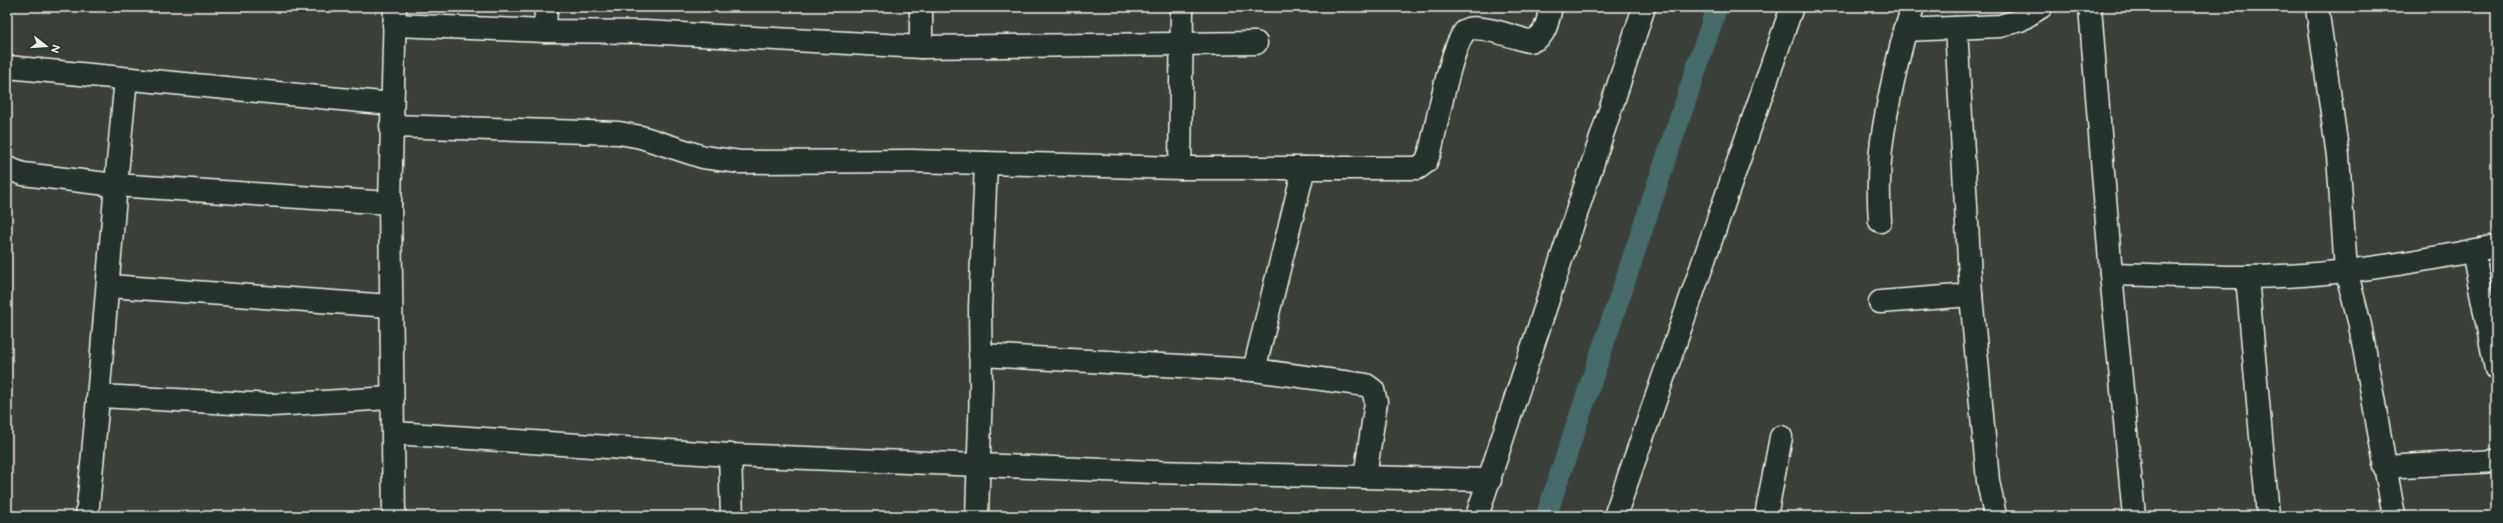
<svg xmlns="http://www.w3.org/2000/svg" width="2503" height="523" viewBox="0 0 2503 523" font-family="'Balsamiq Sans',sans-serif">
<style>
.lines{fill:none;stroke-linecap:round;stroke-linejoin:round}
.canal{stroke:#466a6b;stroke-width:21}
.minor-casing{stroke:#f4f1e8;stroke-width:25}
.minor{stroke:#26332d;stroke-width:22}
</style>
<rect width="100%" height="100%" fill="#3a4039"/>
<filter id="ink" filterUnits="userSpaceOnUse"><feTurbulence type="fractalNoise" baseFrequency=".025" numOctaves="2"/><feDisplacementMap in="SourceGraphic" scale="8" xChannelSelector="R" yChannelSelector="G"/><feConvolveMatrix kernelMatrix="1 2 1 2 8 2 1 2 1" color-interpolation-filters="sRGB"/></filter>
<g filter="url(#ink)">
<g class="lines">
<path class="canal" d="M1546,516L1717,7"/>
<g class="minor-casing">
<g id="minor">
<path d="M2090,7L2111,274L2134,516"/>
<path d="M2317,7L2338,156L2346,270L2360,325L2394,516"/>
<path d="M394,25L545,31L645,32L921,47L1256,43"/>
<path d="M1956,28L1971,295L1988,481L1995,516"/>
<path d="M1904,30L2000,26L2020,20L2041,7"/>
<path d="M545,31L546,7"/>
<path d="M921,47V7"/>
<path d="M7,67L392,104"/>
<path d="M391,126L619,133L641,137L703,157L740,162L911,161L1180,168H1418L1426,162L1430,152C1435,133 1453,34 1468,29C1481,25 1514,37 1528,41C1546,40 1547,22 1551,7"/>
<path d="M7,168L23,174L115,185L390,203"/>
<path d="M1180,168L1182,7"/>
<path d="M1880,221C1876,167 1882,132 1893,81C1899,55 1904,31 1913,7"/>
<path d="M2473,251L2496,369"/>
<path d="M2111,274C2156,275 2201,277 2245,277C2329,277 2414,263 2496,246"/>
<path d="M2247,277L2268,516"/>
<path d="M109,286L390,306"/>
<path d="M1880,302L1971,295"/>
<path d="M980,355L1254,370L1366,385L1373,390L1376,402L1365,477"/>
<path d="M1254,370L1304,168"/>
<path d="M100,396L272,405L391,398"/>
<path d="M394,433L730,455L1153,472L1490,480"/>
<path d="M730,455L732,516"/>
<path d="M2384,467L2496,461"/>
<path d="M87,516C102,370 111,224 126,79"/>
<path d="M394,516L390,203L395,7"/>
<path d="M977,516L981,388L980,308L986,163"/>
<path d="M1477,516L1644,7"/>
<path d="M1615,516L1792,7"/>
<path d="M1766,516L1781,437"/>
</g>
</g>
<use href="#minor" class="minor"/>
</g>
</g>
<rect width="2503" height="523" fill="none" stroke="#26332d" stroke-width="24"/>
<rect x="12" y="12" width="2479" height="499" fill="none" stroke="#f4f1e8" stroke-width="1.5" filter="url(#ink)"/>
<g transform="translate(46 46) rotate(107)" stroke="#26332d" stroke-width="3" paint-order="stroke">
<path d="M0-3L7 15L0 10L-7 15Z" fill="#f4f1e8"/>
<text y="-6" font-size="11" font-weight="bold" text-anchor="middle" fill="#f4f1e8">N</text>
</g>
</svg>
